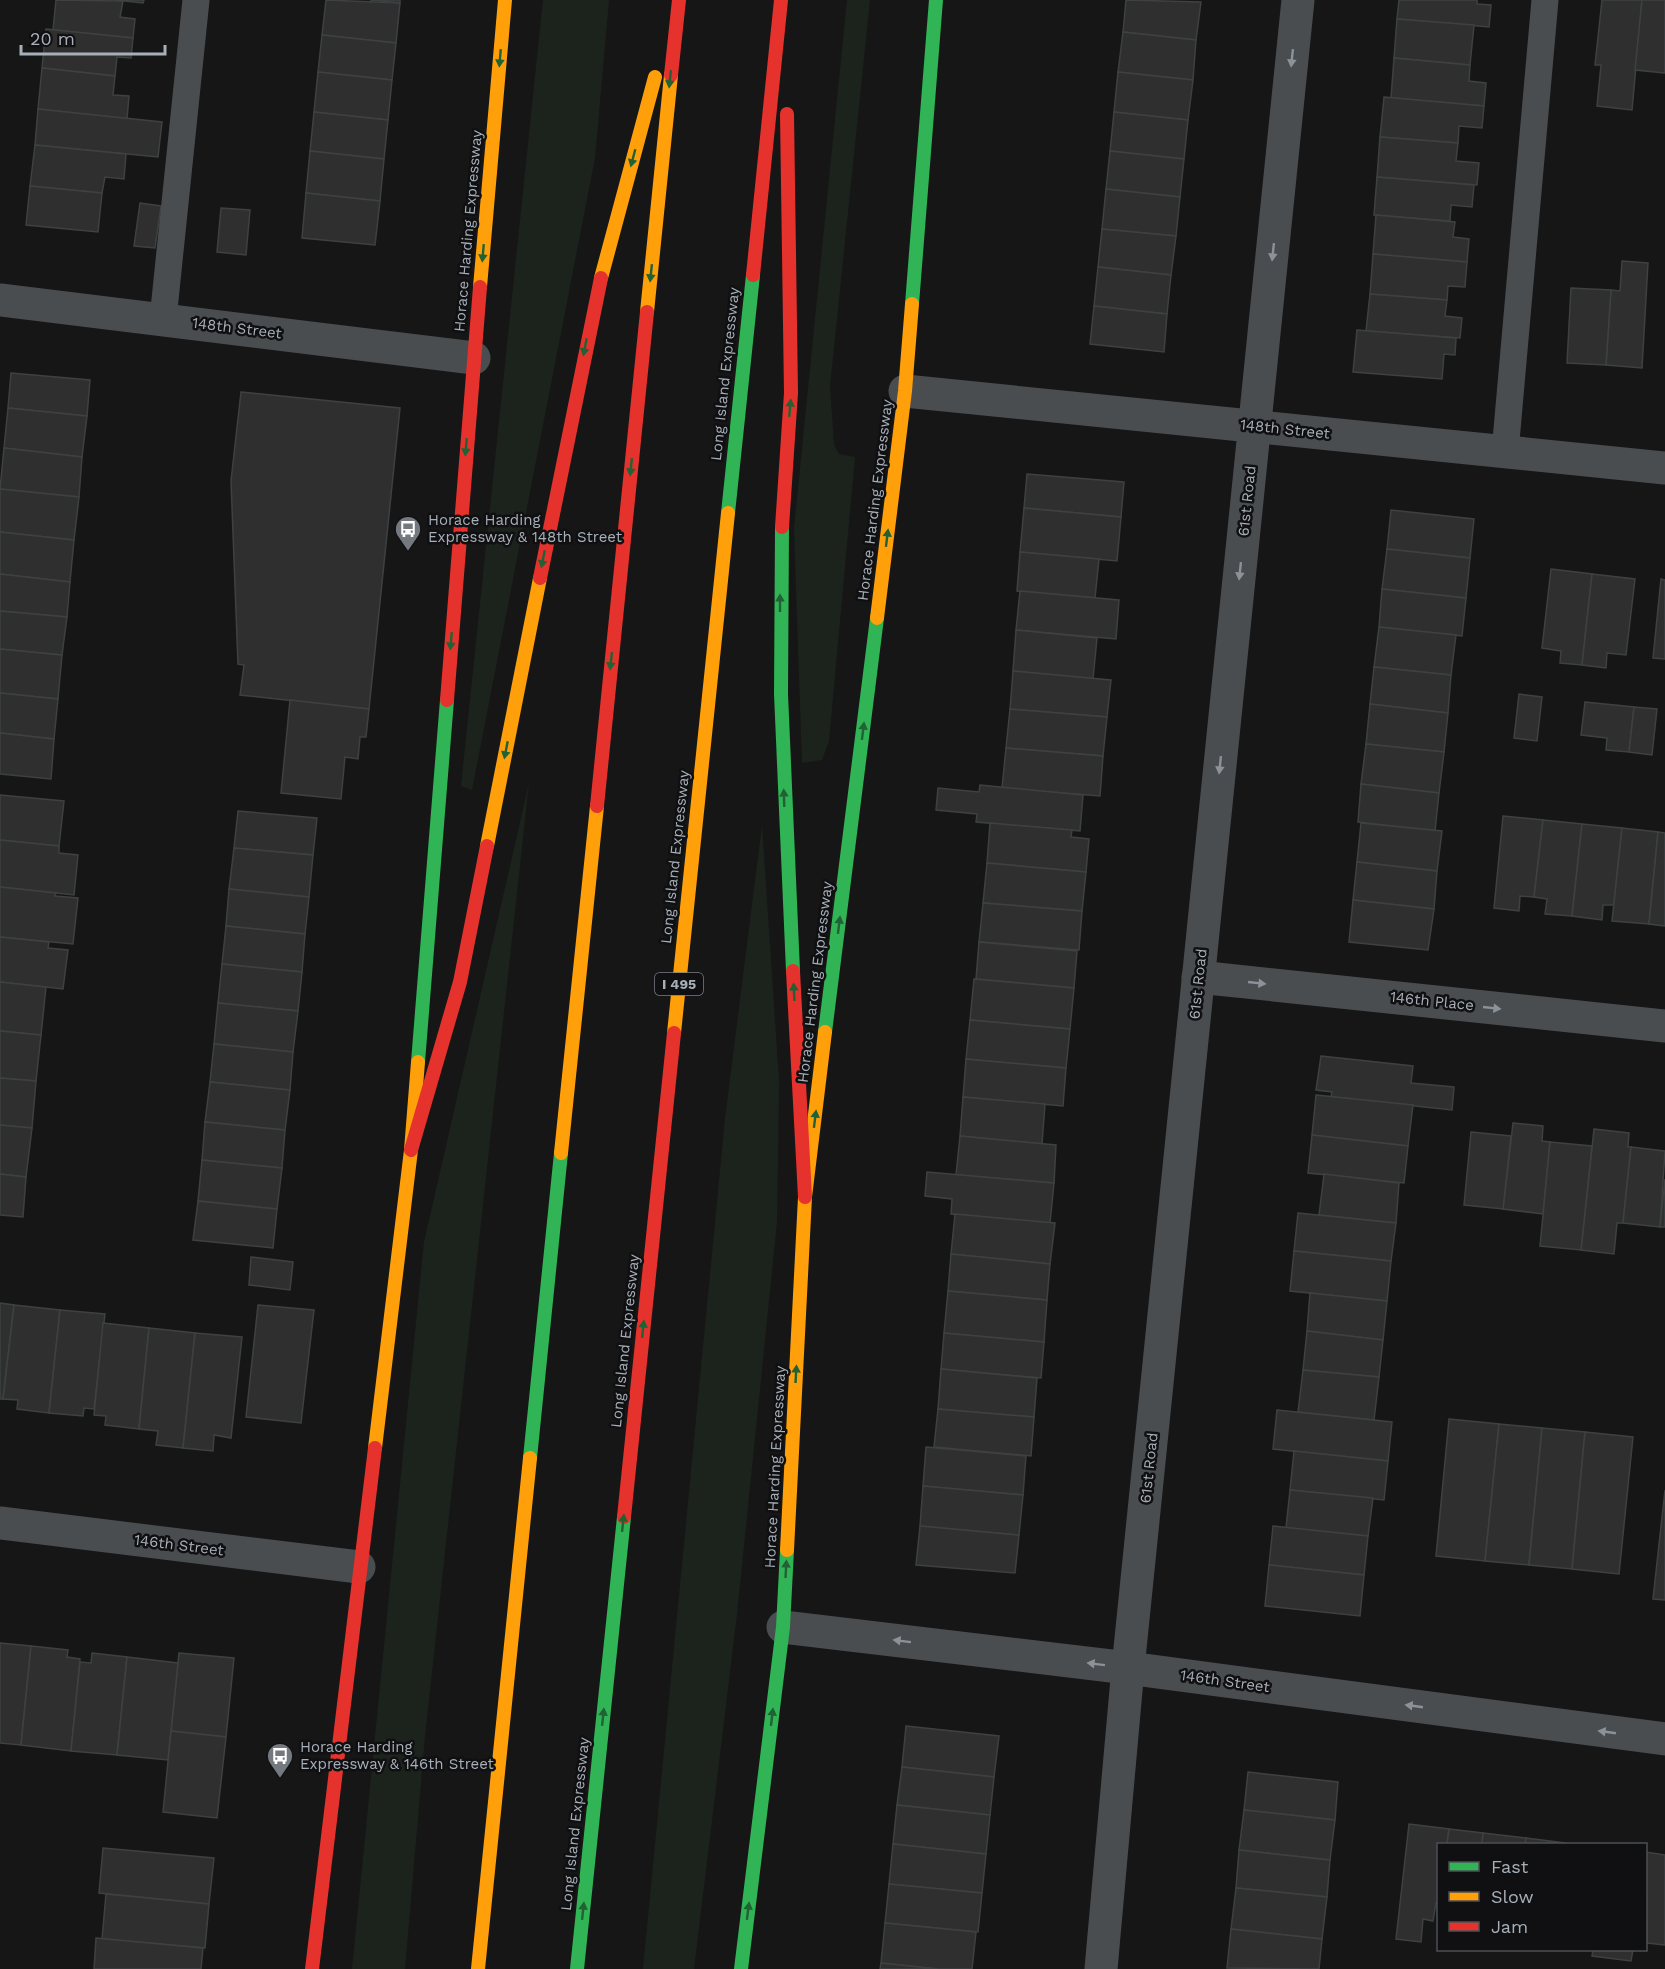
<svg xmlns="http://www.w3.org/2000/svg" width="1665" height="1969" viewBox="0 0 1665 1969" font-family="'Work Sans',sans-serif">
<style>
.green{fill:#1c231c}
.building{fill:#2f2f30;stroke:#3e4142;stroke-width:1.5}
.lines{fill:none;stroke-linecap:round;stroke-linejoin:round}
.lane{stroke:#4a4d4f;stroke-width:27}
.street{stroke:#4a4d4f;stroke-width:33}
.fast{stroke:#30b455;stroke-width:14}
.slow{stroke:#ff9f0a;stroke-width:14}
.jam{stroke:#e5322d;stroke-width:14}
.oneway{fill:#206234}
.oneway2{fill:#8b9298}
.labels{text-anchor:middle;dominant-baseline:central;stroke-width:5;stroke-linejoin:round;paint-order:stroke}
.shield{fill:#101012;stroke:#7a7f86;stroke-width:1.5}
.shield-label{font-size:14px;font-weight:bold;fill:#a7afb8}
.street-label{font-size:15px;fill:#a7afb8;stroke:#101012}
.poi-label{font-size:15px;fill:#a7afb8;stroke:#101012;text-anchor:start}
</style>
<rect width="100%" height="100%" fill="#161616"/>
<g class="green">
<path d="M543,0H609L595,158L472,790L461,786Z"/>
<path d="M847,0H870L830,386L834,445L839,454L855,457L829,741L822,760L802,763L794,528Z"/>
<path d="M529,783L425,1736L405,1969H352L424,1242Z"/>
<path d="M762,825L779,1081L777,1222L737,1614L694,1969H643L725,1119Z"/>
</g>
<g class="building">
<path d="M56,0L123,1L120,17L135,19L133,38L53,30Z"/>
<path d="M115,0H144L143,3Z"/>
<path d="M326,0L400,3L396,43L322,35Z"/>
<path d="M370,0H400V3Z"/>
<path d="M1126,0L1201,2L1196,40L1123,32Z"/>
<path d="M1399,0H1477V4L1491,5L1489,27L1397,19Z"/>
<path d="M1602,0H1642L1632,110L1597,106L1601,65H1595Z"/>
<path d="M1642,0H1665V73L1635,70Z"/>
<path d="M1397,19L1474,25L1470,65L1394,58Z"/>
<path d="M46,29L133,38L131,58L117,57L115,76L42,68Z"/>
<path d="M1123,32L1196,40L1193,80L1118,72Z"/>
<path d="M322,35L396,43L392,80L318,72Z"/>
<path d="M1394,58L1470,65L1469,81L1486,83L1484,106L1391,98Z"/>
<path d="M42,68L115,76L113,95L129,96L127,119L38,109Z"/>
<path d="M318,72L392,80L388,120L314,112Z"/>
<path d="M1118,72L1193,80L1188,120L1114,112Z"/>
<path d="M1384,97L1484,106L1482,128L1459,126L1458,143L1380,137Z"/>
<path d="M38,109L162,122L158,157L35,145Z"/>
<path d="M314,112L388,120L384,159L310,151Z"/>
<path d="M1114,112L1188,120L1184,159L1110,151Z"/>
<path d="M1380,137L1458,143L1456,161L1479,163L1477,185L1377,177Z"/>
<path d="M35,145L126,154L124,179L105,177L102,193L30,186Z"/>
<path d="M310,151L384,159L380,201L306,193Z"/>
<path d="M1110,151L1184,159L1180,197L1106,189Z"/>
<path d="M1377,177L1474,185L1472,207L1451,205L1450,221L1374,215Z"/>
<path d="M30,186L102,193L98,232L26,225Z"/>
<path d="M1106,189L1180,197L1176,236L1102,229Z"/>
<path d="M306,193L380,201L375,245L302,238Z"/>
<path d="M140,203L161,206L155,248L134,246Z"/>
<path d="M221,208L250,210L246,255L217,252Z"/>
<path d="M1376,215L1455,222L1453,237L1469,239L1467,262L1373,254Z"/>
<path d="M1102,229L1176,236L1171,275L1098,267Z"/>
<path d="M1373,254L1467,262L1465,287L1448,286L1447,300L1370,294Z"/>
<path d="M1622,261L1648,263L1642,368L1606,365L1611,290L1620,291Z"/>
<path d="M1098,267L1171,275L1167,314L1094,306Z"/>
<path d="M1571,288L1611,290L1606,365L1567,363Z"/>
<path d="M1370,294L1447,300L1445,316L1462,318L1460,338L1366,331Z"/>
<path d="M1094,306L1167,314L1164,352L1090,344Z"/>
<path d="M1357,330L1456,338L1455,355L1444,354L1442,379L1353,372Z"/>
<path d="M11,373L90,380L87,416L8,408Z"/>
<path d="M241,392L400,408L369,709L240,695L244,665L238,664L231,481Z"/>
<path d="M8,408L87,416L82,457L4,448Z"/>
<path d="M4,448L82,457L79,497L0,489Z"/>
<path d="M1027,474L1124,482L1121,517L1024,508Z"/>
<path d="M0,489L79,497L74,540L0,532Z"/>
<path d="M1024,508L1121,517L1117,561L1020,552Z"/>
<path d="M1391,510L1474,519L1470,558L1387,549Z"/>
<path d="M0,532L74,540L70,582L0,574Z"/>
<path d="M1387,549L1470,558L1466,598L1382,589Z"/>
<path d="M1020,552L1099,559L1095,598L1017,591Z"/>
<path d="M1551,569L1592,574L1582,665L1560,663L1561,651L1542,648Z"/>
<path d="M0,574L70,582L67,617L0,611Z"/>
<path d="M1592,574L1635,579L1626,655L1607,653L1606,668L1582,665Z"/>
<path d="M1661,579L1665,580V659L1653,658Z"/>
<path d="M1382,589L1466,598L1462,636L1379,627Z"/>
<path d="M1020,591L1119,600L1116,639L1016,630Z"/>
<path d="M0,611L67,617L62,655L0,649Z"/>
<path d="M1379,627L1456,635L1451,675L1374,667Z"/>
<path d="M1016,630L1097,638L1093,679L1013,671Z"/>
<path d="M0,649L62,655L58,699L0,693Z"/>
<path d="M1374,667L1451,675L1448,713L1370,704Z"/>
<path d="M1013,671L1111,680L1107,717L1010,709Z"/>
<path d="M0,693L58,699L54,739L0,733Z"/>
<path d="M1519,694L1542,697L1537,741L1514,738Z"/>
<path d="M290,700L369,709L366,737H360L358,759L345,757L341,799L281,793Z"/>
<path d="M1585,702L1634,707L1629,752L1606,750L1607,738L1581,735Z"/>
<path d="M1370,704L1448,713L1444,752L1366,744Z"/>
<path d="M1634,707L1657,709L1652,755L1629,752Z"/>
<path d="M1010,709L1107,717L1103,756L1006,748Z"/>
<path d="M0,733L54,739L51,779L0,774Z"/>
<path d="M1366,744L1444,752L1439,793L1361,784Z"/>
<path d="M1006,748L1103,756L1100,796L1002,788Z"/>
<path d="M1361,784L1439,793L1435,831L1358,822Z"/>
<path d="M980,785L1083,795L1080,831L976,822L977,814L936,810L938,788L979,792Z"/>
<path d="M0,795L64,801L59,846L0,840Z"/>
<path d="M238,811L317,818L313,855L234,848Z"/>
<path d="M1503,816L1543,820L1534,897L1520,896L1519,911L1494,908Z"/>
<path d="M1543,820L1582,824L1572,916L1545,914L1547,899L1534,897Z"/>
<path d="M990,823L1072,830L1071,837L1089,839L1086,872L987,863Z"/>
<path d="M1361,823L1442,831L1437,871L1357,862Z"/>
<path d="M1582,824L1622,828L1614,905H1603L1602,920L1572,916Z"/>
<path d="M1622,828L1658,832L1649,924L1612,921Z"/>
<path d="M1658,832L1665,833V926L1649,924Z"/>
<path d="M0,840L59,846V853L78,855L74,895L0,887Z"/>
<path d="M234,848L313,855L309,897L229,889Z"/>
<path d="M1357,862L1437,871L1434,909L1353,900Z"/>
<path d="M987,863L1086,872L1082,911L983,903Z"/>
<path d="M0,887L56,893L55,896L78,898L73,944L0,937Z"/>
<path d="M229,889L309,897L305,934L226,926Z"/>
<path d="M1353,900L1434,909L1428,950L1349,942Z"/>
<path d="M983,903L1082,911L1079,950L979,942Z"/>
<path d="M226,926L305,934L302,972L222,964Z"/>
<path d="M0,937L49,942L48,948L68,950L63,989L0,982Z"/>
<path d="M979,942L1077,951L1074,988L976,979Z"/>
<path d="M222,964L302,972L298,1011L218,1003Z"/>
<path d="M974,979L1074,988L1070,1029L970,1020Z"/>
<path d="M0,982L46,987L41,1035L0,1031Z"/>
<path d="M218,1003L298,1011L293,1052L214,1044Z"/>
<path d="M970,1020L1070,1029L1066,1068L966,1059Z"/>
<path d="M0,1031L41,1035L36,1081L0,1078Z"/>
<path d="M214,1044L293,1052L290,1090L210,1082Z"/>
<path d="M1321,1056L1413,1066L1411,1083L1454,1087L1452,1110L1331,1097L1332,1092L1316,1090Z"/>
<path d="M966,1059L1066,1068L1063,1106L963,1097Z"/>
<path d="M0,1078L36,1081L32,1128L0,1125Z"/>
<path d="M210,1082L290,1090L285,1130L205,1122Z"/>
<path d="M1316,1095L1413,1105L1408,1146L1312,1135Z"/>
<path d="M963,1097L1045,1104L1042,1144L960,1136Z"/>
<path d="M205,1122L285,1130L282,1168L202,1160Z"/>
<path d="M1513,1123L1543,1126L1542,1141L1550,1142L1543,1214L1503,1209Z"/>
<path d="M0,1125L32,1128L26,1177L0,1174Z"/>
<path d="M1594,1129L1629,1133L1628,1147H1631L1623,1223H1617L1614,1254L1581,1250Z"/>
<path d="M1471,1132L1511,1136L1503,1209L1464,1205Z"/>
<path d="M1312,1135L1408,1146L1404,1183L1308,1173Z"/>
<path d="M960,1136L1056,1145L1054,1183L956,1175Z"/>
<path d="M1550,1142L1592,1146L1581,1250L1540,1246Z"/>
<path d="M1631,1147L1665,1151L1660,1227L1623,1223Z"/>
<path d="M202,1160L282,1168L277,1209L198,1201Z"/>
<path d="M927,1172L1054,1183L1050,1223L951,1214L952,1199L925,1196Z"/>
<path d="M0,1174L26,1177L23,1217L0,1215Z"/>
<path d="M1324,1174L1399,1183L1396,1223L1319,1215Z"/>
<path d="M1665,1179V1227H1660Z"/>
<path d="M198,1201L277,1209L273,1248L193,1240Z"/>
<path d="M1298,1213L1396,1223L1391,1261L1294,1251Z"/>
<path d="M955,1214L1055,1223L1050,1264L951,1254Z"/>
<path d="M1294,1251L1391,1261L1387,1301L1290,1291Z"/>
<path d="M951,1254L1050,1264L1047,1300L948,1291Z"/>
<path d="M251,1257L293,1262L290,1290L249,1285Z"/>
<path d="M948,1291L1047,1300L1044,1342L944,1333Z"/>
<path d="M1310,1293L1387,1301L1383,1340L1307,1331Z"/>
<path d="M0,1303L14,1305L3,1399H0Z"/>
<path d="M14,1305L60,1310L49,1413L17,1409L18,1400L3,1399Z"/>
<path d="M258,1305L314,1310L301,1423L246,1417Z"/>
<path d="M60,1310L105,1314L94,1409L84,1408L83,1416L49,1413Z"/>
<path d="M103,1323L149,1328L139,1429L105,1425L106,1416L94,1415Z"/>
<path d="M149,1328L195,1333L183,1448L156,1445L158,1431L139,1429Z"/>
<path d="M1307,1331L1383,1340L1379,1377L1303,1370Z"/>
<path d="M195,1333L242,1337L231,1438L214,1435L213,1451L183,1448Z"/>
<path d="M944,1333L1044,1342L1041,1378L941,1369Z"/>
<path d="M941,1369L1037,1378L1034,1417L938,1409Z"/>
<path d="M1303,1370L1379,1377L1374,1420L1298,1412Z"/>
<path d="M938,1409L1034,1417L1031,1456L934,1447Z"/>
<path d="M1277,1410L1392,1422L1388,1461L1273,1449Z"/>
<path d="M1449,1419L1499,1424L1485,1561L1436,1556Z"/>
<path d="M1499,1424L1542,1428L1529,1565L1485,1561Z"/>
<path d="M1542,1428L1585,1432L1572,1569L1529,1565Z"/>
<path d="M1585,1432L1633,1437L1619,1574L1572,1569Z"/>
<path d="M926,1447L1026,1456L1023,1495L923,1486Z"/>
<path d="M1294,1451L1388,1461L1384,1500L1290,1490Z"/>
<path d="M923,1486L1023,1495L1019,1535L920,1526Z"/>
<path d="M1290,1490L1373,1498L1368,1536L1286,1528Z"/>
<path d="M1665,1490V1600L1653,1599Z"/>
<path d="M920,1526L1019,1535L1015,1573L916,1565Z"/>
<path d="M1273,1526L1368,1536L1364,1575L1269,1565Z"/>
<path d="M1269,1565L1364,1575L1360,1616L1265,1606Z"/>
<path d="M0,1643L31,1646L21,1745L0,1743Z"/>
<path d="M31,1646L68,1650L67,1657L80,1659L71,1751L21,1745Z"/>
<path d="M92,1653L127,1657L117,1755L71,1751L80,1662L91,1663Z"/>
<path d="M179,1653L234,1658L226,1737L171,1731Z"/>
<path d="M127,1657L178,1663L168,1760L117,1755Z"/>
<path d="M906,1726L999,1736L994,1777L902,1767Z"/>
<path d="M171,1731L226,1737L217,1818L163,1812Z"/>
<path d="M902,1767L994,1777L990,1815L897,1805Z"/>
<path d="M1248,1772L1338,1782L1335,1820L1244,1810Z"/>
<path d="M897,1805L990,1815L986,1854L893,1844Z"/>
<path d="M1244,1810L1335,1820L1330,1860L1239,1850Z"/>
<path d="M1409,1824L1449,1829L1447,1844H1438V1903H1436L1433,1921L1423,1919L1421,1942L1396,1939Z"/>
<path d="M1449,1829L1483,1833L1482,1844H1447Z"/>
<path d="M1483,1833L1526,1838L1525,1844H1482Z"/>
<path d="M1526,1838L1565,1843V1844H1525Z"/>
<path d="M893,1844L986,1854L982,1893L889,1884Z"/>
<path d="M103,1848L214,1858L209,1904L99,1893Z"/>
<path d="M1239,1850L1330,1860L1327,1897L1236,1888Z"/>
<path d="M1646,1852L1665,1855V1945L1647,1943Z"/>
<path d="M889,1884L982,1893L978,1932L885,1923Z"/>
<path d="M1236,1888L1327,1897L1322,1939L1231,1929Z"/>
<path d="M106,1894L209,1904L205,1948L102,1939Z"/>
<path d="M885,1923L976,1932L972,1969H938L881,1963Z"/>
<path d="M1231,1929L1322,1939L1319,1969L1227,1968Z"/>
<path d="M96,1938L203,1948L201,1969H94Z"/>
<path d="M1593,1950H1633L1631,1961L1592,1956Z"/>
<path d="M881,1963L938,1969H880Z"/>
</g>
<g class="lines">
<g class="lane">
<path d="M163,319L196,0"/>
<path d="M1505,452L1545,0"/>
</g>
<g class="street">
<path d="M0,300L474,358"/>
<path d="M905,391L1665,468"/>
<path d="M1198,977L1665,1026"/>
<path d="M0,1523L359,1567"/>
<path d="M783,1627L1128,1668L1665,1739"/>
<path d="M1101,1969L1128,1668L1298,0"/>
</g>
<g class="fast">
<path d="M912,304L936,0"/>
<path d="M728,513L753,275"/>
<path d="M782,527L781,694L793,971"/>
<path d="M825,1032L877,618"/>
<path d="M418,1062L447,700"/>
<path d="M530,1458L561,1153"/>
<path d="M577,1969L624,1517"/>
<path d="M741,1969L783,1627L787,1550"/>
</g>
<g class="slow">
<path d="M601,278L655,77"/>
<path d="M480,287L505,0"/>
<path d="M647,312L671,75"/>
<path d="M877,618L905,391L912,304"/>
<path d="M487,846L540,578"/>
<path d="M674,1033L728,513"/>
<path d="M561,1153L597,806"/>
<path d="M375,1448L411,1150L418,1062"/>
<path d="M787,1550L805,1197L825,1032"/>
<path d="M478,1969L530,1458"/>
</g>
<g class="jam">
<path d="M671,75L679,0"/>
<path d="M753,275L781,0"/>
<path d="M782,527L791,393L787,114"/>
<path d="M540,578L601,278"/>
<path d="M447,700L480,287"/>
<path d="M597,806L647,312"/>
<path d="M793,971L805,1197"/>
<path d="M411,1150L460,982L487,846"/>
<path d="M624,1517L674,1033"/>
<path d="M312,1969L375,1448"/>
</g>
</g>
<defs><path id="oneway-solid" d="M-6-.8H1V-3.2L6.5 0L1 3.2V.8H-6Z" transform="scale(1.5)"/></defs>
<g class="oneway">
<use href="#oneway-solid" transform="translate(500 58) rotate(95)"/>
<use href="#oneway-solid" transform="translate(670 79) rotate(96)"/>
<use href="#oneway-solid" transform="translate(633 158) rotate(105)"/>
<use href="#oneway-solid" transform="translate(483 253) rotate(95)"/>
<use href="#oneway-solid" transform="translate(651 273) rotate(96)"/>
<use href="#oneway-solid" transform="translate(585 347) rotate(101)"/>
<use href="#oneway-solid" transform="translate(790 408) rotate(-85)"/>
<use href="#oneway-solid" transform="translate(466 447) rotate(95)"/>
<use href="#oneway-solid" transform="translate(631 467) rotate(96)"/>
<use href="#oneway-solid" transform="translate(887 538) rotate(-83)"/>
<use href="#oneway-solid" transform="translate(543 559) rotate(101)"/>
<use href="#oneway-solid" transform="translate(780 603) rotate(-90)"/>
<use href="#oneway-solid" transform="translate(451 641) rotate(95)"/>
<use href="#oneway-solid" transform="translate(611 661) rotate(96)"/>
<use href="#oneway-solid" transform="translate(863 731) rotate(-83)"/>
<use href="#oneway-solid" transform="translate(506 750) rotate(101)"/>
<use href="#oneway-solid" transform="translate(784 798) rotate(-92)"/>
<use href="#oneway-solid" transform="translate(839 925) rotate(-83)"/>
<use href="#oneway-solid" transform="translate(794 992) rotate(-93)"/>
<use href="#oneway-solid" transform="translate(815 1119) rotate(-83)"/>
<use href="#oneway-solid" transform="translate(643 1329) rotate(-84)"/>
<use href="#oneway-solid" transform="translate(796 1374) rotate(-87)"/>
<use href="#oneway-solid" transform="translate(623 1523) rotate(-84)"/>
<use href="#oneway-solid" transform="translate(786 1569) rotate(-87)"/>
<use href="#oneway-solid" transform="translate(603 1717) rotate(-84)"/>
<use href="#oneway-solid" transform="translate(772 1717) rotate(-83)"/>
<use href="#oneway-solid" transform="translate(583 1911) rotate(-84)"/>
<use href="#oneway-solid" transform="translate(748 1911) rotate(-83)"/>
</g>
<g class="oneway2">
<use href="#oneway-solid" transform="translate(1292 58) rotate(96)"/>
<use href="#oneway-solid" transform="translate(1273 252) rotate(96)"/>
<use href="#oneway-solid" transform="translate(1240 571) rotate(96)"/>
<use href="#oneway-solid" transform="translate(1220 765) rotate(96)"/>
<use href="#oneway-solid" transform="translate(1257 983) rotate(6)"/>
<use href="#oneway-solid" transform="translate(1492 1008) rotate(6)"/>
<use href="#oneway-solid" transform="translate(902 1641) rotate(-173)"/>
<use href="#oneway-solid" transform="translate(1096 1664) rotate(-173)"/>
<use href="#oneway-solid" transform="translate(1414 1706) rotate(-172)"/>
<use href="#oneway-solid" transform="translate(1607 1732) rotate(-172)"/>
</g>
<defs>
<g id="bus-pin" transform="scale(1.35)"><path d="M0 17L-7.5 6A9.5 9.5 0 1 1 7.5 6Z" fill="#74797f" stroke="#101012"/><path d="M-5-6H5V4H4V6H2V4H-2V6H-4V4H-5ZM-3.5-4V0h7V-4ZM-3.5 1.2v1.5H-2V1.2ZM2 1.2v1.5H3.5V1.2Z" fill="#fff"/></g>
</defs>
<g fill-rule="evenodd">
<use href="#bus-pin" x="408" y="529"/>
<use href="#bus-pin" x="280" y="1756"/>
</g>
<g class="labels">
<rect class="shield" x="655" y="973" width="48" height="22" rx="4.5"/>
<g class="shield-label">
<text x="679" y="984">I 495</text>
</g>
<g class="street-label">
<text transform="translate(468 231) rotate(-85)">Horace Harding Expressway</text>
<text transform="translate(237 328) rotate(7)">148th Street</text>
<text transform="translate(725 374) rotate(-84)">Long Island Expressway</text>
<text transform="translate(1285 429) rotate(6)">148th Street</text>
<text transform="translate(875 500) rotate(-83)">Horace Harding Expressway</text>
<text transform="translate(1247 501) rotate(-84)">61st Road</text>
<text transform="translate(675 857) rotate(-84)">Long Island Expressway</text>
<text transform="translate(815 982) rotate(-83)">Horace Harding Expressway</text>
<text transform="translate(1198 984) rotate(-84)">61st Road</text>
<text transform="translate(1432 1001) rotate(6)">146th Place</text>
<text transform="translate(625 1341) rotate(-84)">Long Island Expressway</text>
<text transform="translate(775 1467) rotate(-87)">Horace Harding Expressway</text>
<text transform="translate(1149 1468) rotate(-84)">61st Road</text>
<text transform="translate(179 1545) rotate(7)">146th Street</text>
<text transform="translate(1225 1681) rotate(8)">146th Street</text>
<text transform="translate(575 1824) rotate(-84)">Long Island Expressway</text>
</g>
<g class="poi-label">
<text x="428" y="520">Horace Harding<tspan x="428" dy="17">Expressway &amp; 148th Street</tspan></text>
<text x="300" y="1747">Horace Harding<tspan x="300" dy="17">Expressway &amp; 146th Street</tspan></text>
</g>
</g>
<rect x="1437" y="1843" width="210" height="108" fill="#101012" stroke="#4c5054" stroke-width="1.5"/>
<rect x="1449" y="1862" width="30" height="9" fill="#30b455" stroke="#4c5054" stroke-width="1.5"/>
<text x="1491" y="1873" font-size="18" fill="#a7afb8">Fast</text>
<rect x="1449" y="1892" width="30" height="9" fill="#ff9f0a" stroke="#4c5054" stroke-width="1.5"/>
<text x="1491" y="1903" font-size="18" fill="#a7afb8">Slow</text>
<rect x="1449" y="1922" width="30" height="9" fill="#e5322d" stroke="#4c5054" stroke-width="1.5"/>
<text x="1491" y="1933" font-size="18" fill="#a7afb8">Jam</text>
<path d="M21 45v9h144v-9" fill="none" stroke="#a7afb8" stroke-width="3"/>
<text x="30" y="45" font-size="18" fill="#a7afb8" stroke="#101012" stroke-width="4.5" paint-order="stroke">20 m</text>
</svg>
